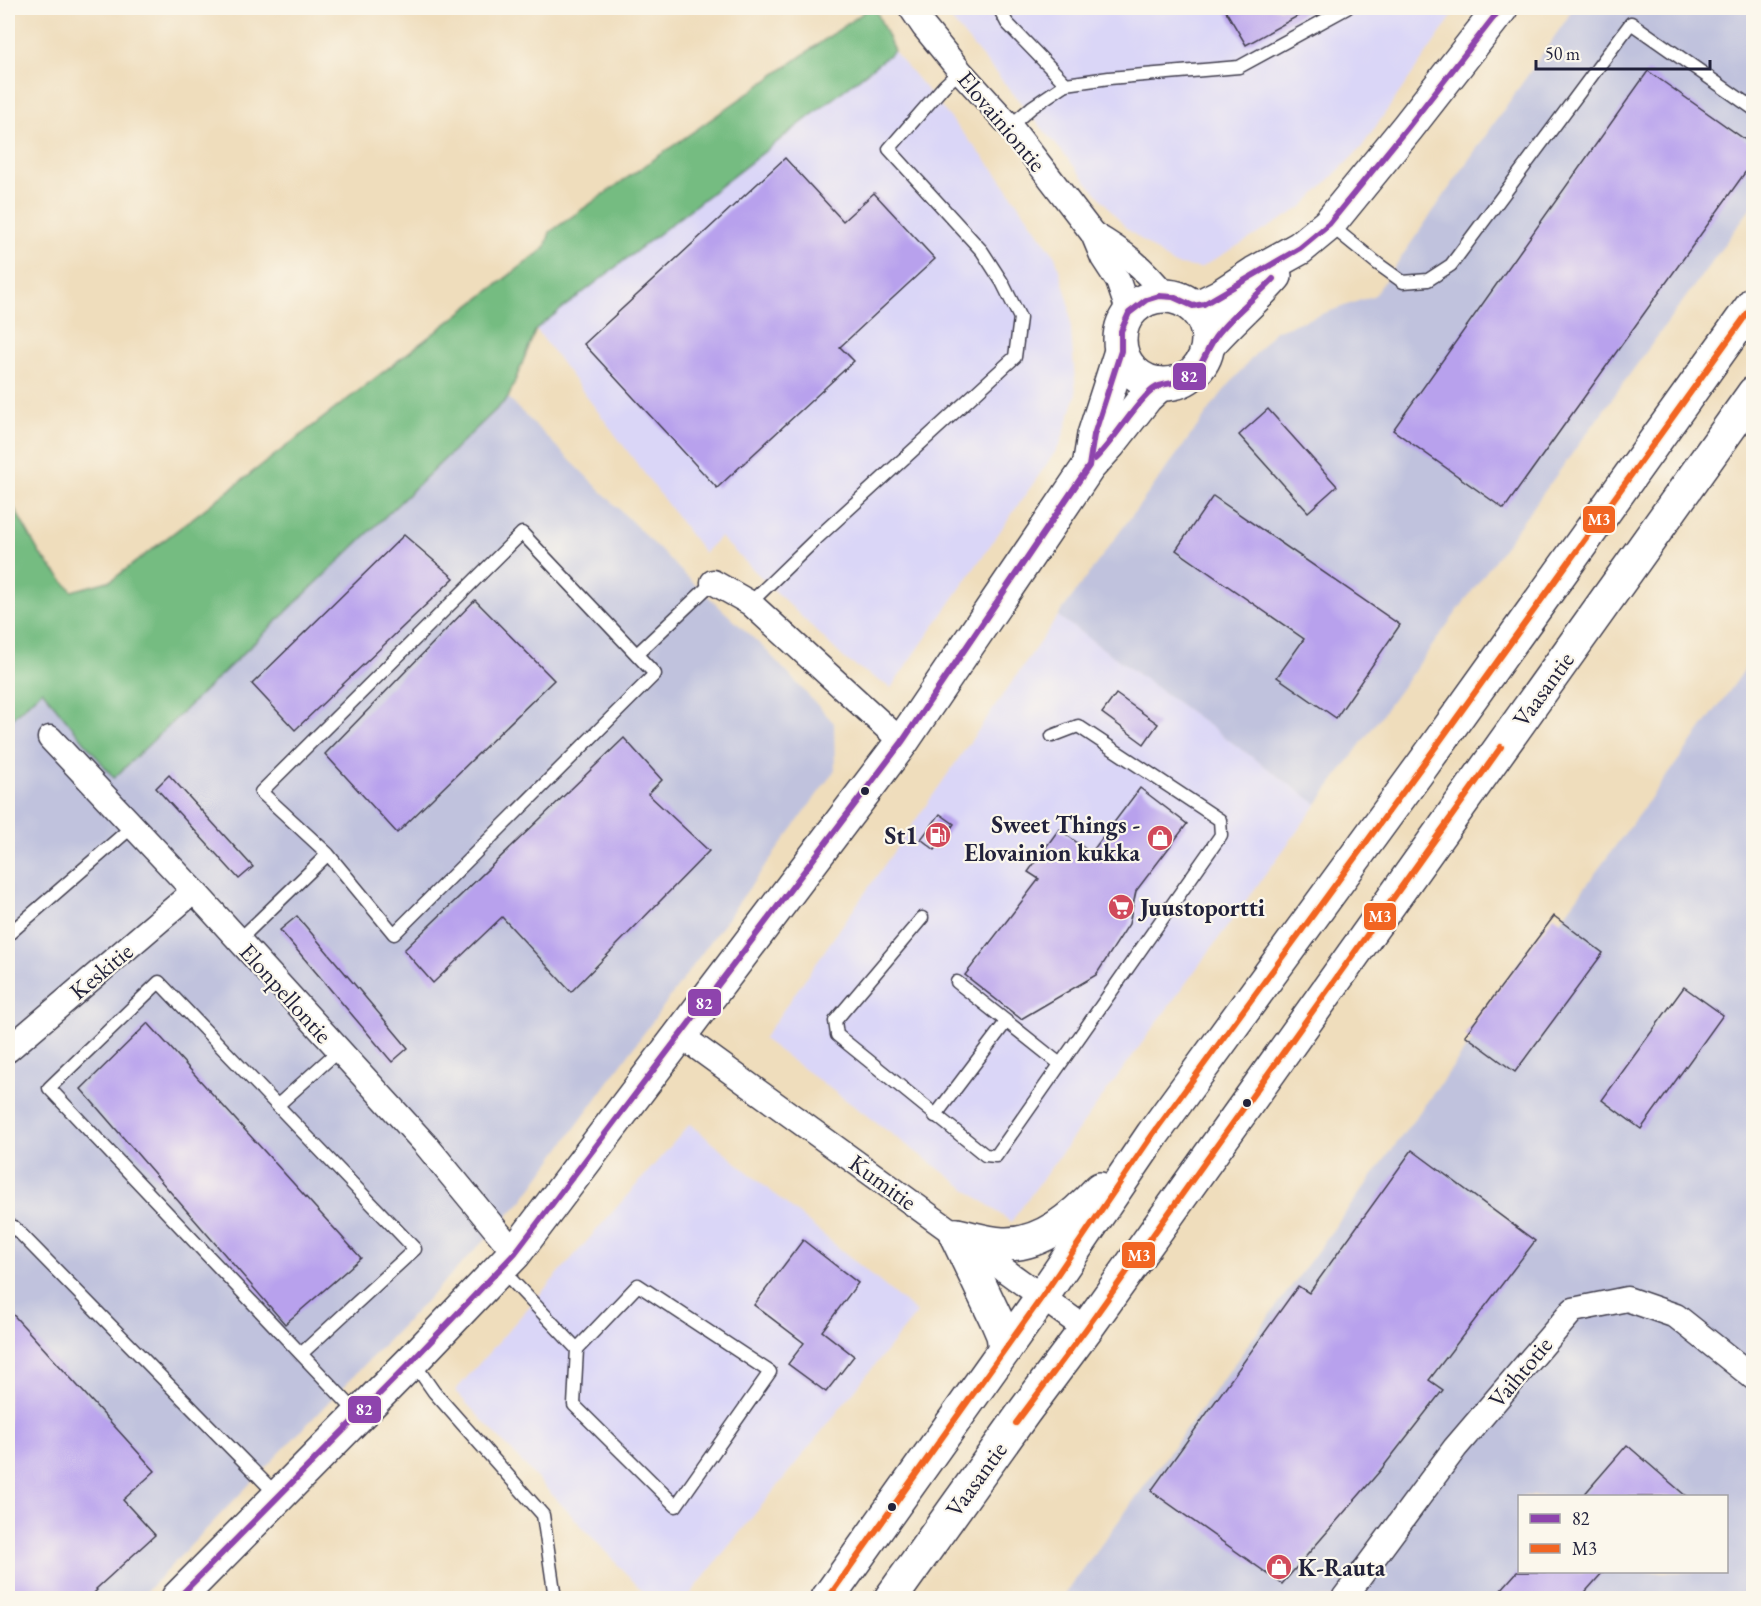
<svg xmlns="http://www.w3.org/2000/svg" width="1761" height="1606" viewBox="0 0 1761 1606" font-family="'EB Garamond',serif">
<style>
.built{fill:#dad6f7}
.industrial{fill:#c0c2dd;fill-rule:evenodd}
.forest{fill:#75bc81;stroke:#4c6f5e;stroke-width:1.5}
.building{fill:#b8a1ed}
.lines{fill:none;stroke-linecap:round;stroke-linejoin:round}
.service-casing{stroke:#413e4e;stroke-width:15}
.minor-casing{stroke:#413e4e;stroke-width:27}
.secondary-casing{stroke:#413e4e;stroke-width:36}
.trunk-casing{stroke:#413e4e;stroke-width:36}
.service{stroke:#fff;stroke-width:12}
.minor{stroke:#fff;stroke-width:24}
.secondary{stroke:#fff;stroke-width:33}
.trunk{stroke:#fff;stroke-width:33}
.bus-1-casing{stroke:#fbf7ec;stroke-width:10}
.bus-2-casing{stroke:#fbf7ec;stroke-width:10}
.bus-1{stroke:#8e44ad;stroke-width:6}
.bus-2{stroke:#f26522;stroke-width:6}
.bus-dot{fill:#22223b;stroke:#fbf7ec;stroke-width:2}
.labels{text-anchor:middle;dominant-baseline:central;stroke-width:4.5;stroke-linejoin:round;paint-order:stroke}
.street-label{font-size:24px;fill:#22223b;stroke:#fbf7ec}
.poi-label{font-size:24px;font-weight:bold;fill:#22223b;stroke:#fbf7ec;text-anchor:end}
.line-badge{stroke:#fbf7ec;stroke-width:2}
.badge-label{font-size:16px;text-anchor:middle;font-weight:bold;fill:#fff}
</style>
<rect width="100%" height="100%" fill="#fbf7ec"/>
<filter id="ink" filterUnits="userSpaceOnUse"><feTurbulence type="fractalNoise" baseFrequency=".0167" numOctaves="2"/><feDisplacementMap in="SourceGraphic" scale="12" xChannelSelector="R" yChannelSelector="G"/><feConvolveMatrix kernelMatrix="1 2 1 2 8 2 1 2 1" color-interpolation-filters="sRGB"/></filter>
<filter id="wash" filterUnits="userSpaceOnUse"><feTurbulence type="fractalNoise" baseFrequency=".008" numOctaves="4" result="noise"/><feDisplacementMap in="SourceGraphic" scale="24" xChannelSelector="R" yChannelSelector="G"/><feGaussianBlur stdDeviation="1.35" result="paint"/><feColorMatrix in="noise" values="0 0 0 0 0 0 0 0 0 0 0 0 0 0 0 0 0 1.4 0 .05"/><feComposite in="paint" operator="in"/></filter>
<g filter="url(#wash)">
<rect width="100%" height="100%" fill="#efddbc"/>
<g class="built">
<path d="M941,8H1458L1361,148L1301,208L1200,268L1173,264L1126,228Z"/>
<path d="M894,51L995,171L1055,256L1069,303L1076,395L1060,445L891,688L846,660L720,537L704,553L536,329Z"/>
<path d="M1058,616L1317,804L1011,1222L763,1039Z"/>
<path d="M690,1124L917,1313L687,1598H649L455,1391Z"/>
</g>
<g class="industrial">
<path d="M1573,8H1753V205L1317,804L1058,616L1222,393L1275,331L1375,295L1566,20Z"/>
<path d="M508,398L685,575L766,650L834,723L835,770L522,1201L140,1598H8V722L41,690L115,777Z"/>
<path d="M1753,657V1598H1062L1736,682ZM1520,1496H1726V1572H1520Z"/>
</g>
<path class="forest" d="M870,8H875L894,51L536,329L508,398L114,778L42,690L8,722V497L40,554L72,591L112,580L545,248L550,232Z"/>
<g id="blocks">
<g class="building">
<path d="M1224,8H1312L1246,45Z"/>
<path d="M1648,71L1754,146V160L1504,509L1393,430Z"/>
<path d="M785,158L843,221L874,193L935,259L840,347L854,361L717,488L584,344Z"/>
<path d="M1268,409L1337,486L1308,512L1239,435Z"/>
<path d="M1213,496L1400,625L1336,718L1277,677L1304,639L1176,550Z"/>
<path d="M404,535L454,578L295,730L252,684Z"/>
<path d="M475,600L554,680L397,833L325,754Z"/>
<path d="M1116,694L1158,724L1144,744L1102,713Z"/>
<path d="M624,738L662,780L648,794L709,851L571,992L502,917L433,983L404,950Z"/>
<path d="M169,775L253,867L239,879L156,788Z"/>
<path d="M1140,788L1187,824L1136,891L1129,924L1096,975L1021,1019L965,975L1039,879L1028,872L1059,829L1091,853Z"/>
<path d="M940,814L954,824L935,850L921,839Z"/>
<path d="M297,916L408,1048L392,1062L280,930Z"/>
<path d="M1554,916L1603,953L1515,1072L1465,1035Z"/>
<path d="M1684,987L1723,1015L1641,1129L1602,1100Z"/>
<path d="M148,1023L361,1258L285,1324L81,1089Z"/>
<path d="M1412,1150L1535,1241L1429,1380L1443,1390L1380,1471L1282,1584L1151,1491L1298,1286L1309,1293Z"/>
<path d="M803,1240L858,1283L822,1331L854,1356L826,1392L788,1364L804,1343L754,1305Z"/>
<path d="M8,1309L155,1471L123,1500L155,1535L96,1589L97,1590L88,1599H8Z"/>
<path d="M1627,1445L1687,1497H1582Z"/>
<path d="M1517,1572H1603L1579,1599H1493Z"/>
</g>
</g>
</g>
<g filter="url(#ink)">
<use href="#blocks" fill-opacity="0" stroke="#413e4e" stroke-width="1.5"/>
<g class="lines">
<g class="service-casing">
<g id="service">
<path d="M999,8L1007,23L1066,84L1109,78L1239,67L1347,8"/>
<path d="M1010,126L1032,107L1066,84"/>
<path d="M1330,225L1378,264L1403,282L1428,280L1451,265L1631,23L1754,109"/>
<path d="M750,603L816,539L1015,357L1020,318L1002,282L982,251L889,149L944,86L960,71"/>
<path d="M637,654L713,582"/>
<path d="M922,918L835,1021L837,1035L985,1155L996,1156L1221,835L1220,820L1078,726L1052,736"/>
<path d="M10,933L133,826"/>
<path d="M239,940L328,854L394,934L655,674L522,533L261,792L328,854"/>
<path d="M957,982L1060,1064"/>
<path d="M278,1105L338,1051"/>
<path d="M935,1116L1006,1022"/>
<path d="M8,1232L14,1227L277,1495"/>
<path d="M501,1269L577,1349L574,1405L676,1506L770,1372L638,1285L577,1349"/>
<path d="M301,1354L49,1088L159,982L415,1249L301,1354L358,1414"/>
<path d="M413,1362L434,1392L543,1515L555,1598"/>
</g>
</g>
<g class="minor-casing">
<g id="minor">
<path d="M911,8L924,27L960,71L1010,126L1093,234L1103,258L1118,281L1129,313"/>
<path d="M1093,234C1124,252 1143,267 1166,296"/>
<path d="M713,582L750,603L902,742"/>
<path d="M50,738L194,891L426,1145L515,1253"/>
<path d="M680,1035L1086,1329"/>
<path d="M8,1050L194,891"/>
<path d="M1344,1598L1455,1448L1573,1310L1627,1299L1676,1316L1754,1378"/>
</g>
</g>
<g class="secondary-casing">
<g id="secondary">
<circle cx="1164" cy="340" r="44"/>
<path d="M1193,306L1204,304L1220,296L1255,273L1300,248L1329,224L1408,127L1501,8"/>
<path d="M1209,344C1230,320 1254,300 1275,276"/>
<path d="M1090,461L1094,435L1121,351"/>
<path d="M178,1598L412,1361L515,1253L902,742L1089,466L1110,443L1146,397L1160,384"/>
</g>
</g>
<g class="trunk-casing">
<g id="trunk">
<path d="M956,1235C971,1238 987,1243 1002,1244C1042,1246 1075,1216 1100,1189"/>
<path d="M956,1235L997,1321L1003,1335L1005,1349"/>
<path d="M828,1598L1042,1297L1153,1134L1422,766L1754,303"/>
<path d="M891,1598L1024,1412L1086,1329L1754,393"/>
</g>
</g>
<use href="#service" class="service"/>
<use href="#minor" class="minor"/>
<use href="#secondary" class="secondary"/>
<use href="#trunk" class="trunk"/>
<g class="bus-1-casing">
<g id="bus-1">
<path d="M1095,459C1115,439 1128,414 1148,394C1163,378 1177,388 1193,374C1204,364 1207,347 1217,335C1233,314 1255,298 1273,279"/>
<path d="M178,1598L412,1361L515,1253L902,742L1089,466L1094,435L1121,351V331L1129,313L1146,300L1159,296L1173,297L1193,306L1204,304L1300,248L1329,224L1408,127L1501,8"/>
</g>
</g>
<g class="bus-2-casing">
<g id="bus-2">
<path d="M1016,1423L1086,1329L1501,747"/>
<path d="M828,1598L1042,1297L1153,1134L1422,766L1754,304"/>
</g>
</g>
<use href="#bus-1" class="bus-1"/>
<use href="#bus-2" class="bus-2"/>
</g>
</g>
<defs>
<g id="fuel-disc" transform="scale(1.35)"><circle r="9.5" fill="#d1495b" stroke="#fbf7ec"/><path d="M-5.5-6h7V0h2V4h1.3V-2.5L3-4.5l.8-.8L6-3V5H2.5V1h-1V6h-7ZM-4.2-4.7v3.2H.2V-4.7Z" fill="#fff"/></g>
<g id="shop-disc" transform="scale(1.35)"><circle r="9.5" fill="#d1495b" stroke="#fbf7ec"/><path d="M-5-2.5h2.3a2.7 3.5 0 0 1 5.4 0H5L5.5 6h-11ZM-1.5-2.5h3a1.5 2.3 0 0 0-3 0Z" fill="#fff"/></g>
<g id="supermarket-disc" transform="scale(1.35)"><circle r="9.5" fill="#d1495b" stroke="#fbf7ec"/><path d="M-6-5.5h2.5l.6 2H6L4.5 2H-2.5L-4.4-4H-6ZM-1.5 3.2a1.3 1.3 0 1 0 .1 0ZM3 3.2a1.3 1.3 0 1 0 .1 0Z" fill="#fff"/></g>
</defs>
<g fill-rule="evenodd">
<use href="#fuel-disc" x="938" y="835"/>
<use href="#shop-disc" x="1160" y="838"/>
<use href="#supermarket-disc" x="1121" y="907"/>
<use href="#shop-disc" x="1279" y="1567"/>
</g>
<g class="bus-dot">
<circle cx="865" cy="791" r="5"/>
<circle cx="1247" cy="1103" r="5"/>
<circle cx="892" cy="1507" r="5"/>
</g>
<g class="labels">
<g class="street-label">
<text transform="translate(1002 121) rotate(50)">Elovainiontie</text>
<text transform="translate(1543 689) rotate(-54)">Vaasantie</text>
<text transform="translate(101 971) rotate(-40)">Keskitie</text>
<text transform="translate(286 993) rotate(48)">Elonpellontie</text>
<text transform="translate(883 1182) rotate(36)">Kumitie</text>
<text transform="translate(1520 1372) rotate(-50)">Vaihtotie</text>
<text transform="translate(976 1479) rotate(-54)">Vaasantie</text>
</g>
<g class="poi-label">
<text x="1140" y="824">Sweet Things -<tspan x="1140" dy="28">Elovainion kukka</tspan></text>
<text x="918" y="835">St1</text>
<text x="1140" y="907" text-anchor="start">Juustoportti</text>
<text x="1298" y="1567" text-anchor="start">K-Rauta</text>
</g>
</g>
<g class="line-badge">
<rect x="1172" y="362" width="35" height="29" rx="6" fill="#8e44ad"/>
<rect x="1582" y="505" width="34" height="29" rx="6" fill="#f26522"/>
<rect x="1363" y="902" width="34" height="29" rx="6" fill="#f26522"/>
<rect x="687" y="988" width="35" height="29" rx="6" fill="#8e44ad"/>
<rect x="1121" y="1241" width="35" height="28" rx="6" fill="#f26522"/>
<rect x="347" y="1395" width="35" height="29" rx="6" fill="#8e44ad"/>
</g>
<g class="badge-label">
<text x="1189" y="382">82</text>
<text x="1599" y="525">M3</text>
<text x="1380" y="922">M3</text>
<text x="704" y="1009">82</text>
<text x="1139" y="1261">M3</text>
<text x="364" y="1415">82</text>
</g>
<rect width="1761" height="1606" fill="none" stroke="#fbf7ec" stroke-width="30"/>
<rect x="1518" y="1495" width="210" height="78" fill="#fbf7ec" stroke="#a4a2a5" stroke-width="1.5"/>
<rect x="1530" y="1514" width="30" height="9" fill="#8e44ad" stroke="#a4a2a5" stroke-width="1.5"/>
<text x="1572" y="1525" font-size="18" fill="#22223b">82</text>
<rect x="1530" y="1544" width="30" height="9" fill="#f26522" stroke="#a4a2a5" stroke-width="1.5"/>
<text x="1572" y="1555" font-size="18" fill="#22223b">M3</text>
<path d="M1536 60v9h174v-9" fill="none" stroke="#22223b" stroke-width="3"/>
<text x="1545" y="60" font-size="18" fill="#22223b" stroke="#fbf7ec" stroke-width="4.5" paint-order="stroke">50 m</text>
</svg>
